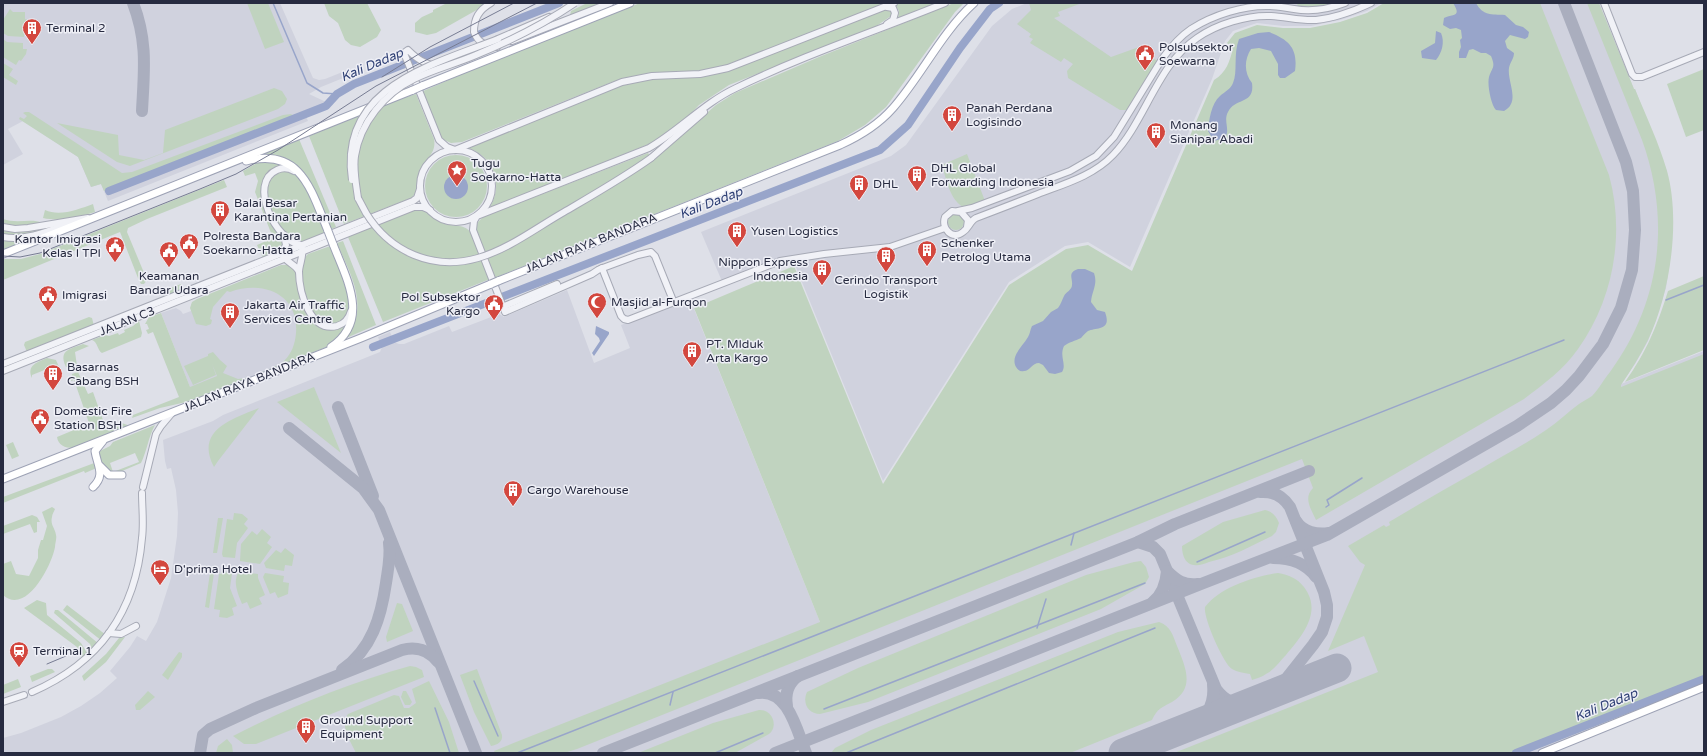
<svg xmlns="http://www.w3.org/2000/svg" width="1707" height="756" viewBox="0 0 1707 756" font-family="'Varela Round',sans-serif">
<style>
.built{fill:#d0d2de}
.green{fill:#c0d3bf;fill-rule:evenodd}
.water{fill:#98a5ca}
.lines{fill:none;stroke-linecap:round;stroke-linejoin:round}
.stream{stroke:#98a5ca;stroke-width:1.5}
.river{stroke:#98a5ca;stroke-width:8}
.taxiway{stroke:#aaaebe;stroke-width:12}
.runway{stroke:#aaaebe;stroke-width:29}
.minor-casing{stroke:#a7aab6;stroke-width:8}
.major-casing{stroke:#9da2b5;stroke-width:9}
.minor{stroke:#f1f2f7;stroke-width:6}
.major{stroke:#fff;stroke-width:7}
.tram{stroke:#777c93;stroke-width:1}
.minor-bridge-casing{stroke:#a7aab6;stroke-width:8;stroke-linecap:butt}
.major-bridge-casing{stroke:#9da2b5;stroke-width:9;stroke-linecap:butt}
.minor-bridge{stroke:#f1f2f7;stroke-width:6}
.major-bridge{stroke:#fff;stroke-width:7}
.labels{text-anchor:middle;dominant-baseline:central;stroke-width:3;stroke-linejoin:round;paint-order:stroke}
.poi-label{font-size:12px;fill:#272b40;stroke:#eeeff6;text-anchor:start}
.street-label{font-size:12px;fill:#272b40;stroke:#eeeff6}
.water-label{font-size:13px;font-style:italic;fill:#2f4075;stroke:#eeeff6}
</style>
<rect width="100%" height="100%" fill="#dee0e8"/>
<g class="built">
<path d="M3,3H280L313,78L319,80L325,79L350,69L353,74L321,87L309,94L326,102L304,112L308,121L108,201L101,184L91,187L78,157L23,121L8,129L23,154L3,165Z"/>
<path d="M1027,3H1381L1367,11L1340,20L1311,26H1283L1257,23L1233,31L1225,41L1212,79L1130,267L1088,242L1065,246L1009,282L883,481L793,260L775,265L724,286L701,232L891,156L906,145L992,26L1012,9Z"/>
<path d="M1529,3H1599L1634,89H1635L1667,171L1673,218L1671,253L1666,288L1655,322L1648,341L1635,364L1621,384L1704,351V686L1534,753H3V738L21,733L61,717L81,706L100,693L117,678L110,671L130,647L137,636L146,641L157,622L171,578L177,536L178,513L176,490L171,468L167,469L165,461L163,440L213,421L223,415L380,352L382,347L378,337L390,332L394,342L399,344H404L449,326L452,332L499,314L504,317L567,290L594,363L630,348L621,325L690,299L820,622Z"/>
<path d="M281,266L315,349L252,377L195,400L161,313L176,308L181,311L183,314L191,311V304Z"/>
</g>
<g class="green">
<path d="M247,3H268L284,42L265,49Z"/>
<path d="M324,3H367L381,30L377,37L360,47L351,45L345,40L338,23L329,16Z"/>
<path d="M447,3H489L436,33L427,35L415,32V23L422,17L433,12V10Z"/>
<path d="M587,3H601L570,15L571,11Z"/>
<path d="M640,3H886L731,65L710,70L652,73L631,77L612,82L462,142L451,143L442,139L421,92L483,65Z"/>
<path d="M900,3H936L898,18L899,11L895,5Z"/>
<path d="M954,3H964L955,12L886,107L865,125L838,141L494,278L476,228L478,222L483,217L648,153L653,160L716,105L735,93L819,57Z"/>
<path d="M1029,3H1082L1058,12L1060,16L1054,18L1111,57L1139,47L1141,52L1158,61L1127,110H1120L1068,78L1067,71L1073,64L1064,58L1061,62L1030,43L1033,39L1029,37L1031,34L1017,24L1031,10Z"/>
<path d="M1297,3H1337L1316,8L1298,7Z"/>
<path d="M1384,3H1540L1609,175C1625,233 1614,299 1578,349C1564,369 1544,384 1524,399L1316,520C1311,509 1303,498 1313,488L1302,459L577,749L564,753H495L494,751L516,742L820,622L694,308L794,266L883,484L1009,285L1066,249L1088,245L1132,271L1214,80C1227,72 1229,62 1233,49L1227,43L1235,33L1257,25L1283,28H1310L1340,22L1367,13Z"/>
<path d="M1587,3H1599L1634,89H1635C1646,116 1659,143 1667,171C1681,221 1670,294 1648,340C1640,356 1631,370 1621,385V387L1704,354V683L1526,753H1174L1378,672L1364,636L1328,651L1365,565L1360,562L1348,546L1384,525L1386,527L1390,525L1389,522C1421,503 1452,485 1484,467C1504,455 1526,444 1546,430C1558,422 1568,412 1579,404C1583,401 1588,399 1592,396C1599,389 1604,379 1610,372C1661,302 1671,220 1642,140Z"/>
<path d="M10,9L13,12H25V19L28,20V31H24V37L8,36L3,33V20Z"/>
<path d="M884,9L891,11V16L875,27L729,85L699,105L687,118L656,141L494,208L490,207C504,184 493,155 467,148L612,87L647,79L707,75Z"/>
<path d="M3,39L7,42L23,43V49H27L26,54L21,61L19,60L16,65L3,57Z"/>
<path d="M3,63L13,69L9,75L18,81L16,85L3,77Z"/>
<path d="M1704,69V130L1686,137L1667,84Z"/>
<path d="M274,88L282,91L287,99L285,104L278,109L130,166L117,162L57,123L118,135L119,155L144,160L163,153L165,130Z"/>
<path d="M416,94L434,139C437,154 424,160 419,172C416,181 419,193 411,198L344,224L309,136L391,102Z"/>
<path d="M25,112H29L122,173L132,172L283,115L291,114L294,116L104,191L101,184L91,187L78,157L19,119L20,117L24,119L27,116L23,113Z"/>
<path d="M299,139L336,227L329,230C322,212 313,174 295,165C285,160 270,159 259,156Z"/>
<path d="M967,154L985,201L965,208C950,201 947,181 942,166L944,164Z"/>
<circle cx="456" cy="186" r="31"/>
<path d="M262,160H267L292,168L269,173L262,182V191L282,236L284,244L278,253L263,258L257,245L273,238L255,192L258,181L255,173L245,176L243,171Z"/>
<path d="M287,170C308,178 318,213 327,233L306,242L298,243C293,239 287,236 283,232C268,213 254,176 287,170Z"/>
<path d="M224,180L227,187L147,219L128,228L127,232L147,280L144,284H141L138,278L120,232L3,280V259H21L40,254Z"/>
<path d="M93,204L95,212C77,217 61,222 43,218L45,210C60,217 79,209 93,204Z"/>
<path d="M418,208C428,209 433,219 442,223C455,228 464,222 473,235L490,279L383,322L348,237Z"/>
<circle cx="956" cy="222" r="8"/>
<path d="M3,219C16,224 33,218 42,223C28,225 16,227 3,223Z"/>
<path d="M48,227V228L27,234H3V229L24,232Z"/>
<path d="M3,238L21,240L33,239L3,251Z"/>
<path d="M343,241L376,325L344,339C347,334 351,329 354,323C365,297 347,267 337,243Z"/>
<path d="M333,245L349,297V313L339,324H327L317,318L307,302L301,278L302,260L308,254Z"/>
<path d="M281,265H288L296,271L302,301L327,328L351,317L344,332L331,345L257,375V374C266,370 276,367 284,361C292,353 295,344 296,333C299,294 263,280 230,292L227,291L213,307L210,319L212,320L211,324L206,326L196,324L190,308L192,302L197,299Z"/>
<path d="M1704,276V350L1625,382C1647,351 1657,326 1668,291Z"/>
<path d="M181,284L184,291C175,294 166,300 159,292Z"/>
<path d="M161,313L190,387L217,376L212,364L216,375L193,385L184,366L208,356V354L213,352L220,360L227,366L223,373L238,379L252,377L195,400L160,408L132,418L133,415L179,397L153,332L148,334L146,330L149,329L147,324H145L149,317Z"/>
<path d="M89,317L92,318L94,326L27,352L24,345L25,342Z"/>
<path d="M139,321L142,333L141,337L102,353C97,350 98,342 92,340L105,335L109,336L118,333L119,335L125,332L124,330L133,326Z"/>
<path d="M83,344L89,346L75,352L77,366L70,368L66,367C58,350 70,349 83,344Z"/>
<path d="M47,358L56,360L59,367L57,365L32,375V378C26,365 38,362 47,358Z"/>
<path d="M78,372L88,394L93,392L104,423L109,421L111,425L116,423L117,425L122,423L130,426L73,448C65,448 58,445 57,437L86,425L89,423L74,380L71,381V380L72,374Z"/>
<path d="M314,387L341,453L277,402Z"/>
<path d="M259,408L218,461L214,467C194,430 234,418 259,408Z"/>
<path d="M155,425C148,438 147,451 141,463L115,474L104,469L99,455L100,451L110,446L113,442ZM135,453L139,462L113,472L110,463Z"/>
<path d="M13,442L19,456L12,459L6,445Z"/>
<path d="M97,462L99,467L85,473L84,471L3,503V497Z"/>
<path d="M52,507L55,509C54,512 52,514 52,517C50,525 55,528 56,535C57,538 55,544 55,547C52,565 26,616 3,595V564L11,561L16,574L29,576L38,558V550L41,540H43L47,526L42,512Z"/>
<path d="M1265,510C1273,512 1276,516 1279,523L1276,532L1272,536C1251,546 1232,557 1209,562C1204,564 1198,566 1194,565C1184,564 1182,553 1182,546L1223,522Z"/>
<path d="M234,513L242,514L248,519L244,524L248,528L237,543L235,558L223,557L222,554L227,519L233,520Z"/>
<path d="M32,515L37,517L40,522H37V532L34,533L30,524L3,534V526Z"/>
<path d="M218,518H223L217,553H213Z"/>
<path d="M262,529L271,537L267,543L272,547L260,564L240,561L241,544L252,531L257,535Z"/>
<path d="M285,548L294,555L292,566L285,565L284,571L266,568L264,563L276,550L281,553Z"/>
<path d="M1141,561L1146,567L1149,577L1145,584L1101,609L868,702L820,714C808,714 802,703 807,692L858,668L1086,575L1134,562Z"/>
<path d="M221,572L232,573L230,588L237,606L232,608L234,615L227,618L219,617L220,610L214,609L219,574H221Z"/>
<path d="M239,572L258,574V578L265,595L259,598L262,604L250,609L247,602L242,604C238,594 232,581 239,572Z"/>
<path d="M210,573H214L209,608L205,607Z"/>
<path d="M265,573L284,576L283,582L289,583L288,594L278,598L275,592L270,594L263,577Z"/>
<path d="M1278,573C1289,575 1297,578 1304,587C1323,612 1302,636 1286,655C1280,661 1274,670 1266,674C1262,677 1257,678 1252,680L1250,674C1244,673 1237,672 1232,669C1223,663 1203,617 1205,607C1220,587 1255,576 1278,573Z"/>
<path d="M37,600L46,603L47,615L81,643L87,653L81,662V654L77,647L24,608Z"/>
<path d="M397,603L402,604L413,631L387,642L386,637Z"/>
<path d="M67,605L106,635L102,641L63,610Z"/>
<path d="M55,610H58L99,644L93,651L90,644L54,613Z"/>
<path d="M1159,622C1171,626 1173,636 1177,646C1185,666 1196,688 1172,702C1161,708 1158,708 1152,720L1070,753H831L835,748L871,730L1118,632Z"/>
<path d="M125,637L106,662L84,681L82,676L106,654L119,638Z"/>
<path d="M179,652L182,653V657L168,680L162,675Z"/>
<path d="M410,666L416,667L422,670L424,677L256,744H244L233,736C289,707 349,683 410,666Z"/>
<path d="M48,669H52L55,672L32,682L30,676Z"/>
<path d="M477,669L502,735C503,742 497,745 491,746L474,712L460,675Z"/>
<path d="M18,679L21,687L3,694V685Z"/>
<path d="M429,681L449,722L459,753H356C351,742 339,725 348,714L394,695L399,696L404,708H409L416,703L412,689Z"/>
<path d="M148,691L155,697L140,710H136L135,705Z"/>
<path d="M403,691H406L412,702L410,705H405L401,697Z"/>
<path d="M759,710C772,709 779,726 769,734L735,753H638L713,723Z"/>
<path d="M227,739L232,745L233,753H216L218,746Z"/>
</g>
<g class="water">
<path d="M1453,3H1476C1483,16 1491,14 1505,15L1516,25L1523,27L1529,32L1528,37L1525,39L1510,35L1505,41L1507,48L1514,53C1514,59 1510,62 1509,68C1507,82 1521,102 1504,111L1496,110C1491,105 1487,84 1489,77C1492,67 1496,68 1491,56L1486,53H1481L1473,49L1469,50L1466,58H1459V52L1461,47L1460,40L1462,38L1461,30L1456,28L1450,29L1443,25L1444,18C1453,14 1462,17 1453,3Z"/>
<path d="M1436,31L1441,33C1445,42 1442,53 1436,60L1422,58L1421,51L1435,43Z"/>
<path d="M1269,32C1290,40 1298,49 1295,71L1285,78H1280L1278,75V64L1271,51L1259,48L1251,49C1244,60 1244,73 1252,83C1255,105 1235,97 1228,112C1224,119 1228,126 1227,133L1225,138L1214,141L1208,131C1209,120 1211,104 1220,96C1224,92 1231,89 1233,83C1238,72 1233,55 1239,39L1258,33Z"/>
<circle cx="456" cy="187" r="12"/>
<path d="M1078,269H1085L1094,273C1098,285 1092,290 1091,302L1097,310L1105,312C1112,331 1097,327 1088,331C1085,333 1083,336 1081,338C1075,341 1069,342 1064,346C1059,357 1067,364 1062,372L1055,374L1049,373L1043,365L1039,363C1032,363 1030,371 1024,371C1020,372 1018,370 1016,367C1010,356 1023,346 1028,337C1030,334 1030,330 1032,326L1043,321L1051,312L1058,308C1061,304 1062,300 1064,296C1066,292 1072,290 1072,285C1073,278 1067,273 1078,269Z"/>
<path d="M596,326L609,332V334L594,356L592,353L600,341L599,338L595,334Z"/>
</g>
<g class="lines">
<g class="stream">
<path d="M273,3L307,83L323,93L337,94"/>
<path d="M1666,300L1704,285"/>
<path d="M1326,507L1329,505L1327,500L1362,478"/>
<path d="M1071,545L1074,533"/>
<path d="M1197,562L1265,532"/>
<path d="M1037,628L1046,599"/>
<path d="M474,681L498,736"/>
<path d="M670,705L673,692"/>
<path d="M435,708L450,753"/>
<path d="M824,709L1145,583"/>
<path d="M517,753L1564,340"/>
<path d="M715,753L763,733"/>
<path d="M846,753L1155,628"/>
</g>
<g class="river">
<path d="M109,191L326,106L337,94L354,84L559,3"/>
<path d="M373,347L880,150L908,125L960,48L990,9L999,3"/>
<path d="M1516,753L1704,679"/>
</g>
<g class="taxiway">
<path d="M133,3C148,42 144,71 142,111"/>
<path d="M338,407L373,496"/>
<path d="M289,428L363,488L379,510L476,753"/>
<path d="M1296,521C1303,532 1317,535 1329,533"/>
<path d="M1138,542L1153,547L1160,554L1216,689C1225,701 1235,706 1250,702"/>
<path d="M1273,558C1290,558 1306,563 1316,577"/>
<path d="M1153,602C1163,594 1166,583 1167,571C1176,580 1184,586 1198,584"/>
<path d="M342,670C372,649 381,617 386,583C388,569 391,556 389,543"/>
<path d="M758,693C788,688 797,731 806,753"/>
<path d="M1251,702L1275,688L1286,679L1313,645L1322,632L1327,617V605L1324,592L1290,507C1283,496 1273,491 1260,492"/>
<path d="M787,706C785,694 788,683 798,676"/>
<path d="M1195,724C1209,715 1215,702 1213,684"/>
<path d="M200,753L203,735L210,729L256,708L402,650C416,646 429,650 438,662"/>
<path d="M603,753L1138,542L1175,524L1309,471"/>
<path d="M775,753L1201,584L1327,535L1517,426L1551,403L1566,390L1579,376L1603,344L1621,308L1632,270L1635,230L1633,191L1626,162L1564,3"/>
</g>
<path class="runway" d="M1123,753L1337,668"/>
<g class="minor-casing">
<g id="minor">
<path d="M491,3C479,10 474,18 474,32C478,43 486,46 497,47"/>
<path d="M1604,3L1632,74L1635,77H1642L1704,52"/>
<path d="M887,7L893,8L895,13L893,20L887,24"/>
<path d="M498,39L549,17"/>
<path d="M512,41L610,3"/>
<path d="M447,64C431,69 419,61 408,50L404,53L439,140L447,147L455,150"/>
<path d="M455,150L622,82L652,76L700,74L728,68L894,3"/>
<circle cx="456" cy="186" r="36"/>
<path d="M651,158L704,112"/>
<path d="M294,171C289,168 283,167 277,170C247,183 276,242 301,245"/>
<path d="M358,198L366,213"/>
<path d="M958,211L972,208L1070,171L1096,156L1114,137L1162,59C1170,48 1179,37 1191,29C1213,15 1244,5 1270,6C1278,6 1286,8 1294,9C1311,12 1329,9 1345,3"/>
<path d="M3,227L15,229L28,228L88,218"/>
<path d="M967,227L968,220L961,212L952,211L945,217C941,228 952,241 963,232C969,228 970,221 976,218C997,210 1018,202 1038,194C1064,184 1093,176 1113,155C1145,122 1157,65 1197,38C1217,24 1247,15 1271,16C1287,17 1301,21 1316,20C1336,18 1354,11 1371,3"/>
<path d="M3,237C27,241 49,231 71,223"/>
<path d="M302,248C304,255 299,265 299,272C299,292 310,333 337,326C344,324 349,318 351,311"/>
<path d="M282,253L286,245L284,235"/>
<path d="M283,255C286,263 296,264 299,272"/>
<path d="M602,268L621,316L624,319L628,320L780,261L824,254L890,247L945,228"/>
<path d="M600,269L638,255L651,252L655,256L674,303"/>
<path d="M598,270L592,274L505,312L473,230L474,221L477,216L649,148C680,130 704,103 736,88C804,55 876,31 945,3"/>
<path d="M502,307L557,284"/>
<path d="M3,364L413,201L417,198L420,189"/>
<path d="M3,371L414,207H423L430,210"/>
<path d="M143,487L156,434L161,426L172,413"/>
<path d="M109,633L121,634L136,626"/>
<path d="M32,692C99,663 136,611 142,538C144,523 142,508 142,493"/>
<path d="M3,702L24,695"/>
</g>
</g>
<g class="major-casing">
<g id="major">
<path d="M422,86L630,3"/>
<path d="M246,161C301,147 311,190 328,231"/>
<path d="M3,254L413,90"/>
<path d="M498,281L840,145C860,136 879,124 893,108C922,75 941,33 974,3"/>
<path d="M331,347C371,320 346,278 333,244"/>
<path d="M100,466L109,475H122"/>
<path d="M3,479L361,338L491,284"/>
<path d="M93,487C106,475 97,465 95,451L103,441"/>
<path d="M1542,753L1704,687"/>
</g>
</g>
<use href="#minor" class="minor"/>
<use href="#major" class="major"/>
<g class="tram">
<path d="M382,77L430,47L514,3"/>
<path d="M3,256L20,257L40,253L200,189L236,174L278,150L376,86L537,3"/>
<path d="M43,655L62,647"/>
<path d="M47,664L66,656"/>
</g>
<g class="minor-bridge-casing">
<g id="minor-bridge">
<path d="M352,180C338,87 432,65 498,39"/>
<path d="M358,198C356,184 353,169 355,156C360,123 385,93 414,79C434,69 455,64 476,55C510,41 544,24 575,3"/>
<path d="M366,213C390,252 433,271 478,258C509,249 536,228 564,212C593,195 623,178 651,158"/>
</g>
</g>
<g class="major-bridge-casing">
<g id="major-bridge">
<path d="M413,90L422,86"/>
<path d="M328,231L333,244"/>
<path d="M491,284L498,281"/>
</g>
</g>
<use href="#minor-bridge" class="minor-bridge"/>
<use href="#major-bridge" class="major-bridge"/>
</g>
<defs>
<g id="building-pin" transform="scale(1)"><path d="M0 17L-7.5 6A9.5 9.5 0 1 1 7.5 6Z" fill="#d3473e" stroke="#eeeff6"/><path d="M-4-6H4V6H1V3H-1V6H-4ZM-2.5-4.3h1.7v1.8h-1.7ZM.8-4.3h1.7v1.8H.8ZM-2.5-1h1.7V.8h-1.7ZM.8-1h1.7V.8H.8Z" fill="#fff"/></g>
<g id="civic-pin" transform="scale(1)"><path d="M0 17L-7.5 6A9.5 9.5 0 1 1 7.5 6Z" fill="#d3473e" stroke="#eeeff6"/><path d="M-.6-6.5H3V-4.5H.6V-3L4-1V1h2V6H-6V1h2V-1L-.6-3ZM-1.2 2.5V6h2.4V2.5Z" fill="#fff"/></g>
<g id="sight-pin" transform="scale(1)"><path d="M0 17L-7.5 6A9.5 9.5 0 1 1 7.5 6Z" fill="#d3473e" stroke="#eeeff6"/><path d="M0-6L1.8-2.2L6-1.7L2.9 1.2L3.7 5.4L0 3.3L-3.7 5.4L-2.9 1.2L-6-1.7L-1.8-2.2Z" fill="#fff"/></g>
<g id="mosque-pin" transform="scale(1)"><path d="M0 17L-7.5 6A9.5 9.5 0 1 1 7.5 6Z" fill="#d3473e" stroke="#eeeff6"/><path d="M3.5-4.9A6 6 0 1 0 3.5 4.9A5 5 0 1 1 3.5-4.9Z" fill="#fff"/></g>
<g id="hotel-pin" transform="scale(1)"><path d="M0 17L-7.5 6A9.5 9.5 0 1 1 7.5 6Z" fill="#d3473e" stroke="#eeeff6"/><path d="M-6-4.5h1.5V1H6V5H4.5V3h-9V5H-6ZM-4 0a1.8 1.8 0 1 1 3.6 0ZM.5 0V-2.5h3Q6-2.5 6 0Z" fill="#fff"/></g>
<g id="station-pin" transform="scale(1)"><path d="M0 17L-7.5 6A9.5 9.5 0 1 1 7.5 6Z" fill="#d3473e" stroke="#eeeff6"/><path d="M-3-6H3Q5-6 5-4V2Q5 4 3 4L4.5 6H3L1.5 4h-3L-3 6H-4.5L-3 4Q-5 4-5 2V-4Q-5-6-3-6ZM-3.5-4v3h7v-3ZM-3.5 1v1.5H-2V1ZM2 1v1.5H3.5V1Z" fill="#fff"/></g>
</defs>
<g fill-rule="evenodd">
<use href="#building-pin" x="32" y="28"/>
<use href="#civic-pin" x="1145" y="54"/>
<use href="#building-pin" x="952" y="115"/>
<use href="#building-pin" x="1156" y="132"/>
<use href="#sight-pin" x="457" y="170"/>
<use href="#building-pin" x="917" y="175"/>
<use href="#building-pin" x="859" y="184"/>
<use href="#building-pin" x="220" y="210"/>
<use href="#building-pin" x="737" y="231"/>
<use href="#civic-pin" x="189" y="243"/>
<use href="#civic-pin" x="115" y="246"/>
<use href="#building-pin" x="927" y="250"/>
<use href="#civic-pin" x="169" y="251"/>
<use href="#building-pin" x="886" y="256"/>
<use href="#building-pin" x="822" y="269"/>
<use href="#civic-pin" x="48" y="295"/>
<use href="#mosque-pin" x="597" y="302"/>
<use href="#civic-pin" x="494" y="304"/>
<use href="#building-pin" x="230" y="312"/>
<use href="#building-pin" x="692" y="351"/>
<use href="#building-pin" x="53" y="374"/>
<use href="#civic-pin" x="40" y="418"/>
<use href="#building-pin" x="513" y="490"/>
<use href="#hotel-pin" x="160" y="569"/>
<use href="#station-pin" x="19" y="651"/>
<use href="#building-pin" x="306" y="727"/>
</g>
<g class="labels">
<g class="poi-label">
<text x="46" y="28">Terminal 2</text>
<text x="1159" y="47">Polsubsektor<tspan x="1159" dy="14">Soewarna</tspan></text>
<text x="966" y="108">Panah Perdana<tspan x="966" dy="14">Logisindo</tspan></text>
<text x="1170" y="125">Monang<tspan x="1170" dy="14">Sianipar Abadi</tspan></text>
<text x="471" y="163">Tugu<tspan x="471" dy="14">Soekarno-Hatta</tspan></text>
<text x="931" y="168">DHL Global<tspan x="931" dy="14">Forwarding Indonesia</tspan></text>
<text x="873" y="184">DHL</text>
<text x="234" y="203">Balai Besar<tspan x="234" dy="14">Karantina Pertanian</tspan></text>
<text x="751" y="231">Yusen Logistics</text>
<text x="203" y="236">Polresta Bandara<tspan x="203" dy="14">Soekarno-Hatta</tspan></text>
<text x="101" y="239" text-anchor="end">Kantor Imigrasi<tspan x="101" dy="14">Kelas I TPI</tspan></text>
<text x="941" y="243">Schenker<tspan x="941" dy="14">Petrolog Utama</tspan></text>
<text x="808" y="262" text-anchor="end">Nippon Express<tspan x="808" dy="14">Indonesia</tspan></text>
<text x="169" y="276" text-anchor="middle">Keamanan<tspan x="169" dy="14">Bandar Udara</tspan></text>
<text x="886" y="280" text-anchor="middle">Cerindo Transport<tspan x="886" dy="14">Logistik</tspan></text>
<text x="62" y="295">Imigrasi</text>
<text x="480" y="297" text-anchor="end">Pol Subsektor<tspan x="480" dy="14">Kargo</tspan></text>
<text x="611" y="302">Masjid al-Furqon</text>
<text x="244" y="305">Jakarta Air Traffic<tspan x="244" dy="14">Services Centre</tspan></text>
<text x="706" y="344">PT. MIduk<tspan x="706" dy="14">Arta Kargo</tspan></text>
<text x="67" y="367">Basarnas<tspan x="67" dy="14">Cabang BSH</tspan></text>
<text x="54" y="411">Domestic Fire<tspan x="54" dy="14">Station BSH</tspan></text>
<text x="527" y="490">Cargo Warehouse</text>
<text x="174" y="569">D'prima Hotel</text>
<text x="33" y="651">Terminal 1</text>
<text x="320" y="720">Ground Support<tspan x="320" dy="14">Equipment</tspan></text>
</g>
<g class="street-label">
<text transform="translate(591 243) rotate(-22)">JALAN RAYA BANDARA</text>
<text transform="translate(127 321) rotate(-22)">JALAN C3</text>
<text transform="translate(249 382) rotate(-22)">JALAN RAYA BANDARA</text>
</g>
<g class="water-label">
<text transform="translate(372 65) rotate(-23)">Kali Dadap</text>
<text transform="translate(711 203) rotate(-21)">Kali Dadap</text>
<text transform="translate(1606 705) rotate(-22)">Kali Dadap</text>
</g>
</g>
<rect width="1707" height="756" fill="none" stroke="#272b40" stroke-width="8"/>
</svg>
